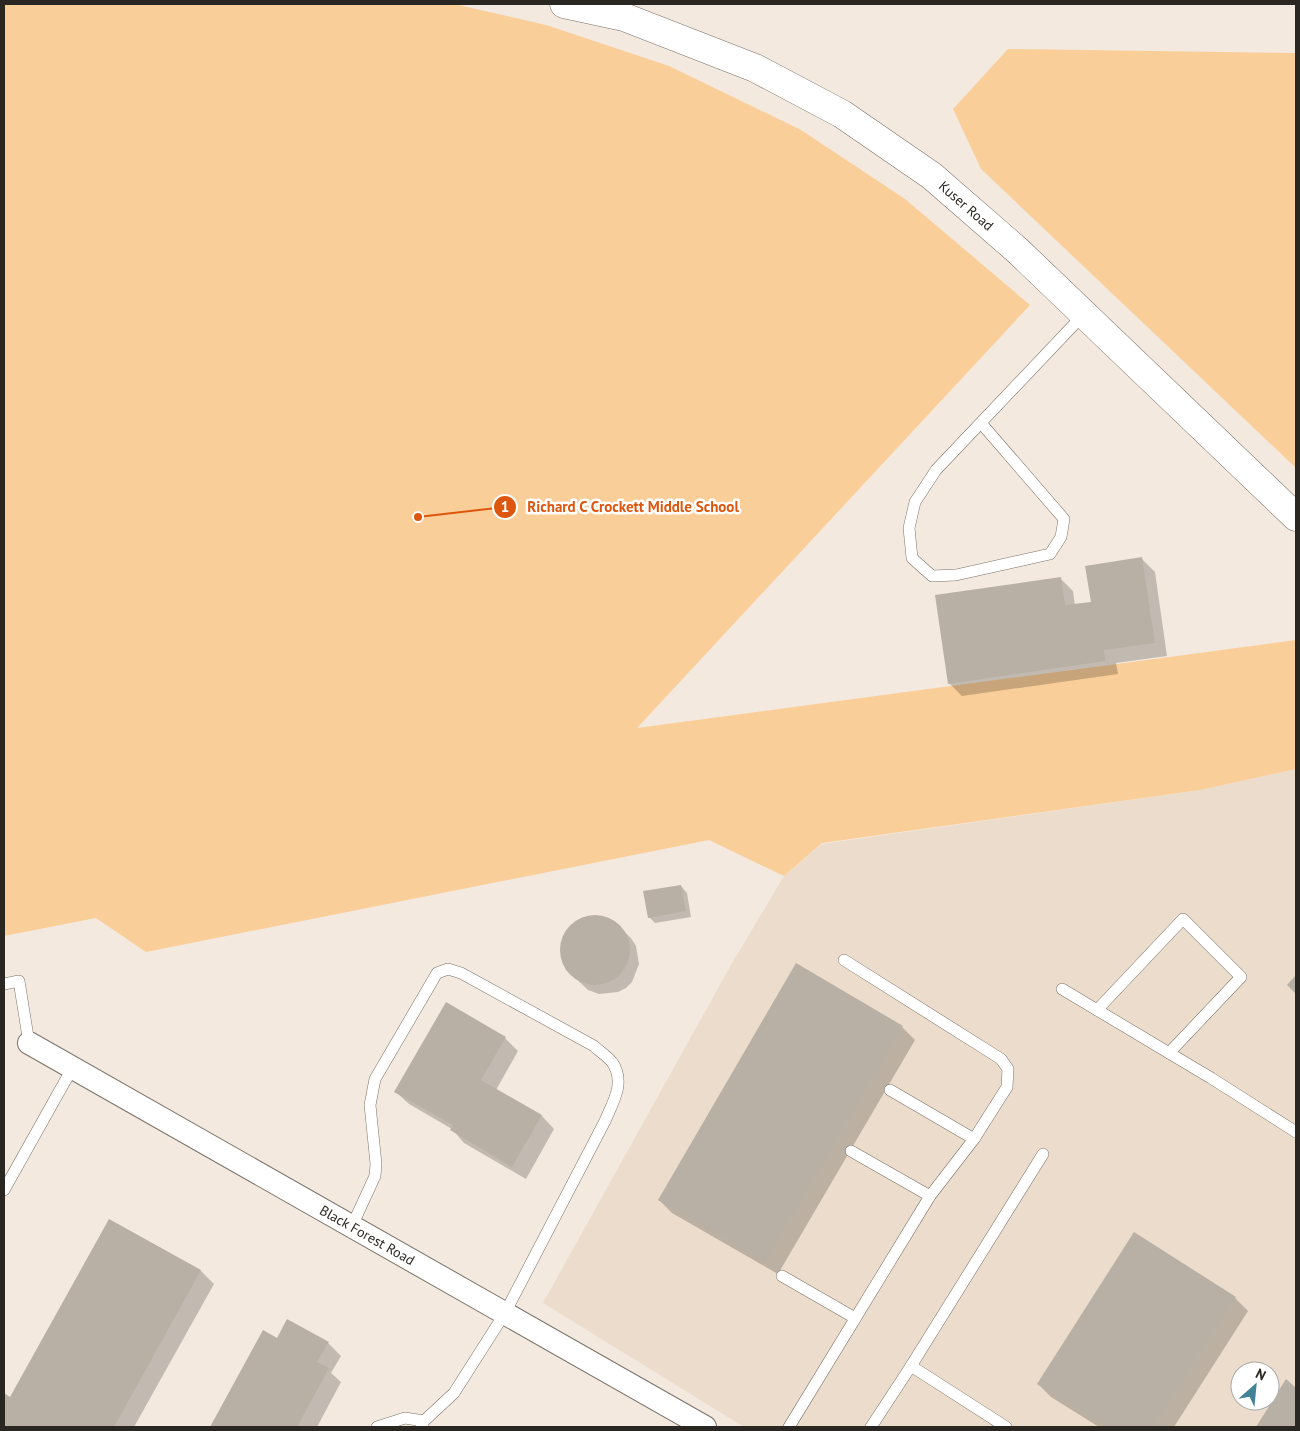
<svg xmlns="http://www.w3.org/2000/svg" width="1300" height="1431" viewBox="0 0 1300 1431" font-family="'PT Sans',sans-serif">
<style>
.built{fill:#ecdccc;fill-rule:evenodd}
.green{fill:#face99}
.shadow{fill:#0003}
.building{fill:#b9b0a5}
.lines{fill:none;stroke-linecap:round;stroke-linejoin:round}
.lane-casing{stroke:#7b7268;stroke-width:12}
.street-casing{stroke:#7b7268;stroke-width:24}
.secondary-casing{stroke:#7b7268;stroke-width:29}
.lane{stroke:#fff;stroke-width:11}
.street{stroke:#fff;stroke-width:22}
.secondary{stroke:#fff;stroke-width:28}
.labels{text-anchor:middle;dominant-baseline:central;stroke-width:5;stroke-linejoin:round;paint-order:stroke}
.street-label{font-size:14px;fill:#2a2723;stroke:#fff}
.leader{fill:none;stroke:#de560d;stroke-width:2}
.callout-dot{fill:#de560d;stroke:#fff;stroke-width:2}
.mark-label{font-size:15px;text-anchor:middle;font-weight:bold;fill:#fff}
.callout-label{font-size:15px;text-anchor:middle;font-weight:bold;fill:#de560d;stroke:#fff;stroke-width:5;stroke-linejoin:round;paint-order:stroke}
</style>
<rect width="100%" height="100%" fill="#f3e9de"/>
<path class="built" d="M1296,769V1427H744L543,1303L731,965L784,876L822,844L1200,790ZM1240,1371H1270V1401H1240Z"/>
<g class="green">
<path d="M4,4H454L546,25L669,66L801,130L905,199L1030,305L637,728L1296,640V769L1200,790L822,843L784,876L709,840L146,952L96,918L4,936Z"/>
<path d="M1008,49L1296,53V468L981,169L953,109Z"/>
</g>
<g class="shadow">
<path d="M1142,559L1155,572L1167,656L1116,663L1118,674L962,696L949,683L1060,578L1073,591L1075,605L1092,603Z"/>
<path d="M681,886L687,893L691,917L655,923L649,917Z"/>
<path d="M593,917L604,918L613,921L631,938L636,946L639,964L632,982L626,988L618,992L599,994L588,990L570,973L564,963L562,953V942L566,932L573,924L583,919Z"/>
<path d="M902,1027L915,1040L778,1274L672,1213L659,1200Z"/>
<path d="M505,1038L518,1051L496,1090L542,1116L554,1129L526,1179L464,1143L452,1129L409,1104L396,1092Z"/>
<path d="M110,1220L201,1271L214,1284L134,1427H4V1395L11,1398Z"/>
<path d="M1235,1298L1248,1311L1174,1427H1099L1051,1397L1038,1384Z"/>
<path d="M263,1332L278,1340L328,1343L341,1356L331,1373L341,1382L317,1427H211Z"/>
<path d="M1286,1381L1296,1390V1427H1257Z"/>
</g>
<g class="building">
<path d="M1142,557L1155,643L1104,650L1105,661L948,684L935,595L1061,577L1065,605L1091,602L1085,566Z"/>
<path d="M681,885L686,911L648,918L643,891Z"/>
<circle cx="595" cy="950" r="35"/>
<path d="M796,963L903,1026L765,1262L658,1200Z"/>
<path d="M1296,975V994L1287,985Z"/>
<path d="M446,1002L506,1037L481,1080L542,1115L512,1167L450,1130L453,1125L394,1092Z"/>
<path d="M109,1219L201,1270L114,1427H4V1393L10,1397Z"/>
<path d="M1134,1232L1236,1297L1153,1427H1105L1037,1384Z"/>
<path d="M287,1319L329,1342L317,1362L329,1368L297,1427H210L263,1330L277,1338Z"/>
<path d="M1286,1379L1296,1388V1427H1256Z"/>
</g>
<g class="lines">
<g class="lane-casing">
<g id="lane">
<path d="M981,423L1064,519L1061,537L1050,554L956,575L932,576L912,558L909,528L915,502L936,470L1084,314"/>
<path d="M4,984L19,981L29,1043"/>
<path d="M1062,989L1211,1078L1296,1132"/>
<path d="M1097,1010L1183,919L1241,977L1169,1053"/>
<path d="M890,1090L974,1139"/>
<path d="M851,1151L930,1196"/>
<path d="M4,1190L73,1067"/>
<path d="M352,1226L375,1176L376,1164L370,1105L375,1079L437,973L448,969L461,973L594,1046C599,1051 607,1056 612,1062C626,1082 613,1102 605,1121L505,1313L454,1393L424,1421L421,1427"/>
<path d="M782,1276L855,1318"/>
<path d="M911,1366L1043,1154"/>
<path d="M377,1427L405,1418L424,1421"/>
<path d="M789,1427L930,1196L974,1139L1007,1087L1008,1069L1001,1059L844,960"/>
<path d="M871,1427L911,1366L1006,1427"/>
</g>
</g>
<g class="street-casing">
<g id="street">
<path id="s1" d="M29,1043L705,1427"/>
</g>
</g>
<g class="secondary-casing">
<g id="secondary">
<path id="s2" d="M564,4L624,17L755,68L842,114L932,176L1017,250L1296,517"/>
</g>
</g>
<use href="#lane" class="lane"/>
<use href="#street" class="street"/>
<use href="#secondary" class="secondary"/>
</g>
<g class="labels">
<g class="street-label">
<text stroke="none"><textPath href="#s2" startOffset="455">Kuser Road</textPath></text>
<text stroke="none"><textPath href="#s1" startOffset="389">Black Forest Road</textPath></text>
</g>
</g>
<path class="leader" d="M418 517L505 507"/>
<g class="callout-dot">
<circle cx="418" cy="517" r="5"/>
<circle cx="505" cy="507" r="12"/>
</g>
<g class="mark-label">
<text x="505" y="512">1</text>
</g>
<g class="callout-label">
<text x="633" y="512">Richard C Crockett Middle School</text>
</g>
<rect width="1300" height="1431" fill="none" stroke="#2a2723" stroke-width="10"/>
<g transform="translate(1255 1386) rotate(27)"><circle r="24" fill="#ffffff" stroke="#aaa9a7"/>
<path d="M0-4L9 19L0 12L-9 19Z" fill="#438397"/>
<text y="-8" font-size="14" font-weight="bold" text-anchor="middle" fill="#2a2723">N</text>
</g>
</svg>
